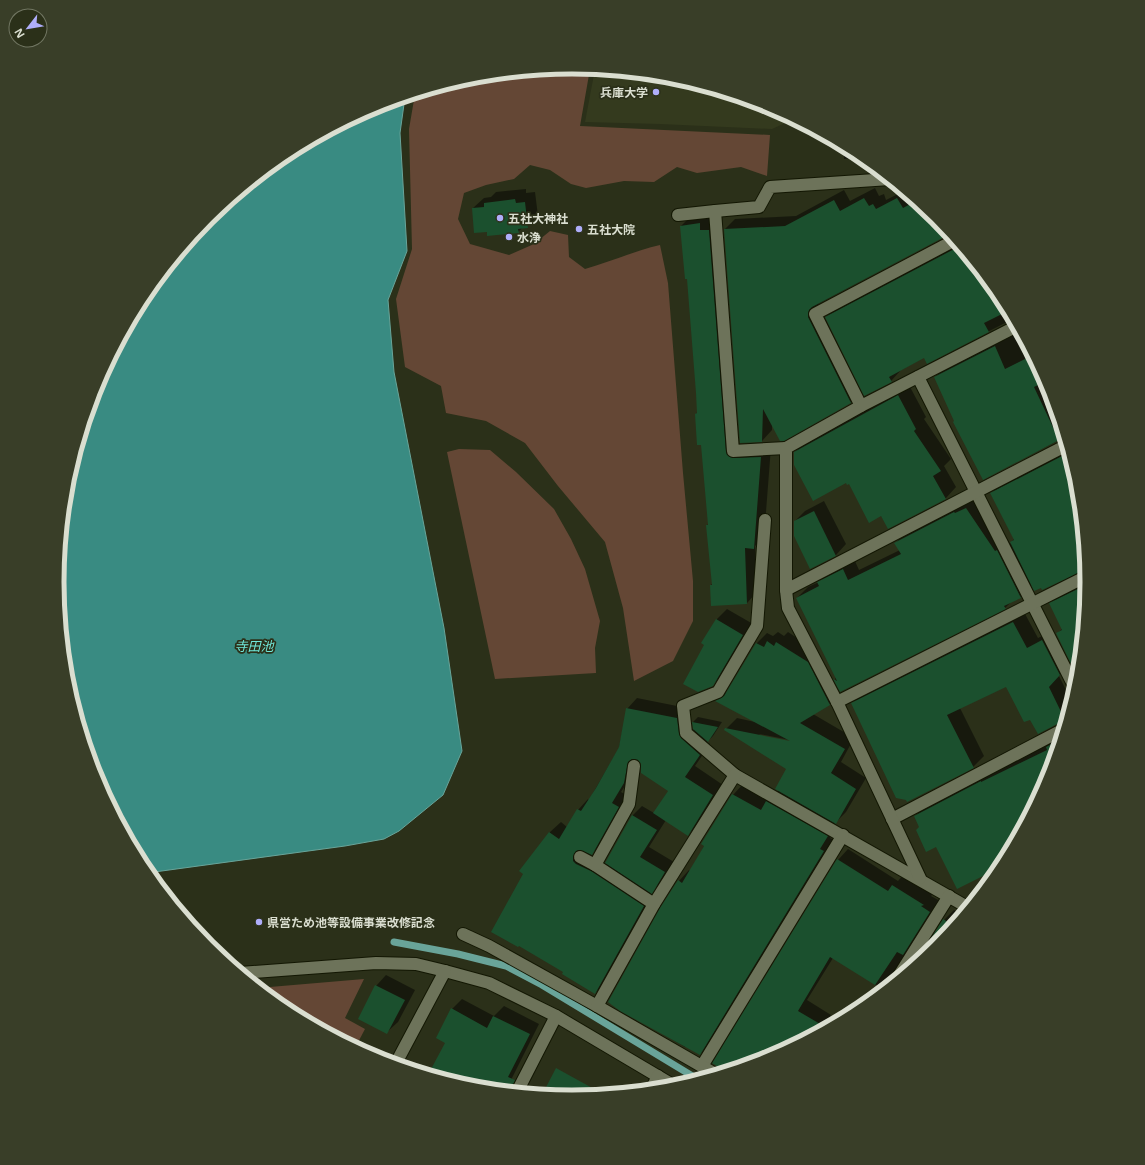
<svg xmlns="http://www.w3.org/2000/svg" width="1145" height="1165" viewBox="0 0 1145 1165" font-family="'Open Sans','Noto Sans JP',sans-serif">
<style>
.built{fill:#343a1e}
.green{fill:#644735}
.water{fill:#398b82;stroke:#69a499}
.shadow{fill:#0007;fill-rule:evenodd}
.lines{fill:none;stroke-linecap:round;stroke-linejoin:round}
.stream{stroke:#69a499;stroke-width:7}
.building{fill:#1b502e}
.street-casing{stroke:#131703;stroke-width:14}
.street{stroke:#6d735a;stroke-width:12}
.poi-dot{fill:#afaefa;stroke:#2b3019;stroke-width:1.5}
.labels{text-anchor:middle;dominant-baseline:central;stroke-width:3.5;stroke-linejoin:round;paint-order:stroke}
.poi-label{font-size:12px;font-weight:bold;fill:#daded0;stroke:#2b3019;text-anchor:start}
.water-label{font-size:13px;font-style:italic;fill:#70e8da;stroke:#2b3019}
.rim{fill:none;stroke:#daded0;stroke-width:5}
</style>
<rect width="100%" height="100%" fill="#2b3019"/>
<path class="built" d="M595,69L673,77L770,106L794,119L772,129L660,124L585,122Z"/>
<g class="green">
<path d="M573,67L590,69L580,126L770,135L767,176L741,167L697,173L677,167L654,182L624,181L586,188L571,184L550,170L530,165L514,179L486,185L464,193L458,219L470,244L509,255L534,244L550,231L568,235L569,257L585,269C610,262 634,251 660,245L668,283L683,473L693,581V621L673,661L634,681L623,608L605,542L558,486L525,443L486,421L446,413L441,386L405,367L396,299L412,249L409,129L415,94L472,77Z"/>
<path d="M459,449L490,450L516,472L554,509L571,539L585,569L600,621L595,648L596,673L495,679L447,452Z"/>
<path d="M364,979L345,1018L365,1029L355,1048L286,1011L258,988Z"/>
</g>
<path class="water" d="M405,97L400,133L407,251L388,300L394,372L444,628L462,751L443,795L399,831L384,839L345,846L147,873L96,780L67,683L57,582L67,482L96,385L144,296L208,218L286,154L375,106Z"/>
<g class="shadow">
<path d="M843,145L859,154L864,158L844,159Z"/>
<path d="M875,188L879,196L884,194L886,200L904,191L937,218L950,233L818,304L861,392L850,402L772,425V430L762,441L725,229L735,219L796,216L844,190L850,201Z"/>
<path d="M526,189V193L535,192L538,216L527,227H523L518,232L488,231L473,208L484,198L491,197L496,192Z"/>
<path d="M710,214L737,445L771,447L764,538L755,546L757,592L747,603L711,585L713,583L707,525L709,524L702,444L696,414L698,411L688,277L681,226L691,216Z"/>
<path d="M958,243L1001,296L1013,319L928,362L925,357L901,370L891,381L826,317L837,307Z"/>
<path d="M1019,329L1049,385L1065,437L983,479L935,377L945,367Z"/>
<path d="M909,385L926,417L924,419L951,459L944,466L956,487L946,498L888,528L881,515L849,483L794,453L805,442Z"/>
<path d="M1068,449L1078,482L1087,568L1042,587L1032,585L1020,597L1012,601L1005,608L841,691L835,679L836,677L797,598L808,587L819,582L829,572L854,559L859,570L900,550L896,543L906,532L977,498L1006,541L1008,540L1010,544L1014,539L991,494L1001,483Z"/>
<path d="M824,501L846,544L836,555L811,568L794,522L805,511Z"/>
<path d="M1088,580V583L1080,662L1059,632L1063,628L1050,604L1061,593Z"/>
<path d="M727,609L753,624L723,674L712,685L705,644L716,620Z"/>
<path d="M1024,612L1038,638L1044,635L1062,673L1059,676L1072,702L1066,721L1030,719L1007,686L960,708L984,756L973,767L852,704L863,693Z"/>
<path d="M778,632L784,636L788,632L818,652L840,694L829,704L813,714L854,738L841,762L866,778L846,812L834,824L837,826L830,838L834,840L710,1044L700,1054L686,1046L685,1047L609,1002L679,881L689,870L690,871L733,795L743,784L770,799L779,790L788,769L726,729L737,718L755,722L717,701L729,690L757,643L767,633L773,636ZM759,734L795,741L794,743L762,737Z"/>
<path d="M637,698L687,708L691,728L694,730L693,722L698,717L722,722L713,736L707,742L710,744L695,766L723,785L698,824L688,835L666,820L649,847L674,862L661,882L650,893L654,896L605,983L595,993L565,972L524,874L521,871L550,832L561,822L567,827L578,810L588,799L589,800L619,748L627,709ZM636,759L642,762L669,790L654,813L642,806L632,816L606,864L590,855L602,843L628,796L621,792L634,772Z"/>
<path d="M1063,734L1049,780L1001,869L993,879L990,871L937,846L920,827L915,816L926,806L1051,743L1058,737Z"/>
<path d="M848,849L898,881L903,875L933,894L931,896L940,901L900,977L884,990L833,958L807,1000L831,1015L829,1018L837,1023L770,1059L725,1072L722,1068L838,860Z"/>
<path d="M954,910L963,915L937,947L916,964L944,920Z"/>
<path d="M386,975L415,990L398,1022L387,1032L376,986Z"/>
<path d="M462,999L494,1016L504,1006L539,1024L511,1080L502,1091L472,1088L429,1075L446,1043L452,1009Z"/>
</g>
<g class="lines">
<path class="stream" d="M394,942L458,954L506,966L542,985L699,1080"/>
</g>
<g class="building">
<path d="M864,198L869,206L873,204L876,209L897,198L903,208L916,201L937,218L950,234L812,307L809,310L808,317L851,403L784,441H780L763,409L762,442L740,443L724,229L785,226L834,200L840,211Z"/>
<path d="M515,199L516,203L525,202L528,228L518,229L519,233L487,236V232L474,233L472,208L484,207V203Z"/>
<path d="M700,223V230H709L726,452L727,455L733,458L761,457L754,549L745,548L747,604L711,606L710,585H712L706,525H708L701,445H697L695,414L697,413L696,393L687,279H685L680,226Z"/>
<path d="M960,246L998,293L1008,311L984,323L989,332L927,364L924,358L889,377L892,382L864,396L825,317Z"/>
<path d="M995,346L1005,369L1027,358L1040,384L1034,387L1059,440L983,480L953,422L954,421L934,377Z"/>
<path d="M898,395L916,429L914,431L941,471L933,476L946,499L888,529L881,516L869,523L849,484L847,485L846,483L813,501L794,465V452Z"/>
<path d="M1062,456L1072,473H1075L1078,482L1087,569L1042,590L1041,588L1034,591L1010,542L1014,540L990,493Z"/>
<path d="M966,508L995,551L997,550L1021,598L1004,606L1006,609L840,692L833,679L837,681L796,598L819,586L817,582L843,569L848,580L901,554L894,543L954,512L955,513Z"/>
<path d="M814,511L836,556L810,569L794,536V521Z"/>
<path d="M1088,584L1080,665L1076,658L1071,664L1056,633L1062,630L1049,603Z"/>
<path d="M716,619L743,635L713,686L698,692L683,684L704,645L701,643Z"/>
<path d="M1013,622L1027,648L1042,640L1060,675L1049,687L1066,722H1061L1038,734L1030,720L1024,722L1006,687L947,715L974,768L907,802L906,800L896,798L851,703Z"/>
<path d="M767,641L774,646L776,642L808,662L830,705L800,723L845,749L831,773L856,789L836,824L775,789L786,769L724,730L725,728L790,741L715,701L724,696L756,643L764,647Z"/>
<path d="M626,708L677,718L679,734L681,738L700,755L685,777L713,795L688,836L653,813L668,791L641,773V764L638,760L632,759L628,762L624,783L612,803L619,807L592,855L579,850L576,851L573,857V861L576,864L591,871L644,906L595,994L562,974L563,972L519,946L518,947L491,932L523,874L519,871L549,832L559,839L577,809L581,811L596,788L619,747Z"/>
<path d="M692,722L718,727L708,742L693,729Z"/>
<path d="M1061,739L1049,780L1001,869L992,880L989,873L957,889L936,847L926,852L916,830L919,827L914,816L981,781V782L1047,750L1046,747Z"/>
<path d="M732,794L761,810L766,801L828,836L820,849L824,851L700,1055L620,1011L608,1002L660,908L678,880L682,883L704,846L701,844Z"/>
<path d="M632,815L657,830L640,857L665,872L652,894L605,863Z"/>
<path d="M837,859L888,891L892,885L924,905L921,906L930,912L903,955L897,952L875,985L830,957L798,1011L827,1028L785,1051L775,1045L765,1060L726,1072L712,1063Z"/>
<path d="M943,919L954,926L937,947L916,964V963Z"/>
<path d="M375,985L405,1000L387,1034L358,1019Z"/>
<path d="M451,1008L487,1028L493,1016L530,1034L508,1077L515,1080L510,1092L472,1088L438,1078L439,1076L430,1071L445,1043L436,1038Z"/>
<path d="M556,1068L605,1095L572,1098L542,1095Z"/>
</g>
<g class="lines">
<g class="street-casing">
<g id="street">
<path d="M678,215L715,211"/>
<path d="M918,377L1076,690"/>
<path d="M861,406L815,314L955,240"/>
<path d="M786,448L733,451L715,211L759,207L770,187L890,179"/>
<path d="M765,520L757,626L718,692L683,706L686,733L735,775L969,908"/>
<path d="M786,590L1067,445"/>
<path d="M837,702L1087,576"/>
<path d="M892,819L1064,729"/>
<path d="M580,857L595,865L654,904"/>
<path d="M595,865L629,804L634,766"/>
<path d="M920,878L837,702L788,608L786,590V448L861,406L1017,326"/>
<path d="M463,934L489,946L597,1006"/>
<path d="M240,973L376,963L416,964L445,971L489,983L556,1016L676,1087"/>
<path d="M895,982L949,896"/>
<path d="M395,1065L445,971"/>
<path d="M702,1066L843,835"/>
<path d="M717,1075L597,1006L654,904L735,775"/>
<path d="M651,1090L658,1076"/>
<path d="M517,1092L556,1016"/>
</g>
</g>
<use href="#street" class="street"/>
</g>
<g class="poi-dot">
<circle cx="656" cy="92" r="4"/>
<circle cx="500" cy="218" r="4"/>
<circle cx="579" cy="229" r="4"/>
<circle cx="509" cy="237" r="4"/>
<circle cx="259" cy="922" r="4"/>
</g>
<g class="labels">
<g class="poi-label">
<text x="648" y="92" text-anchor="end">兵庫大学</text>
<text x="508" y="218">五社大神社</text>
<text x="587" y="229">五社大院</text>
<text x="517" y="237">水浄</text>
<text x="267" y="922">県営ため池等設備事業改修記念</text>
</g>
<g class="water-label">
<text x="254" y="646">寺田池</text>
</g>
</g>
<path d="M0 0H1145V1165H0ZM64 582a508 508 0 1 1 1016 0a508 508 0 1 1-1016 0Z" fill="#393e28" fill-rule="evenodd"/>
<path class="rim" d="M64 582a508 508 0 1 1 1016 0a508 508 0 1 1-1016 0Z"/>
<g transform="translate(28 28) rotate(239)"><circle r="19" fill="#2b3019" stroke="#717662"/>
<path d="M0-3L7 15L0 10L-7 15Z" fill="#afaefa"/>
<text y="-6" font-size="11" font-weight="bold" text-anchor="middle" fill="#daded0">N</text>
</g>
</svg>
